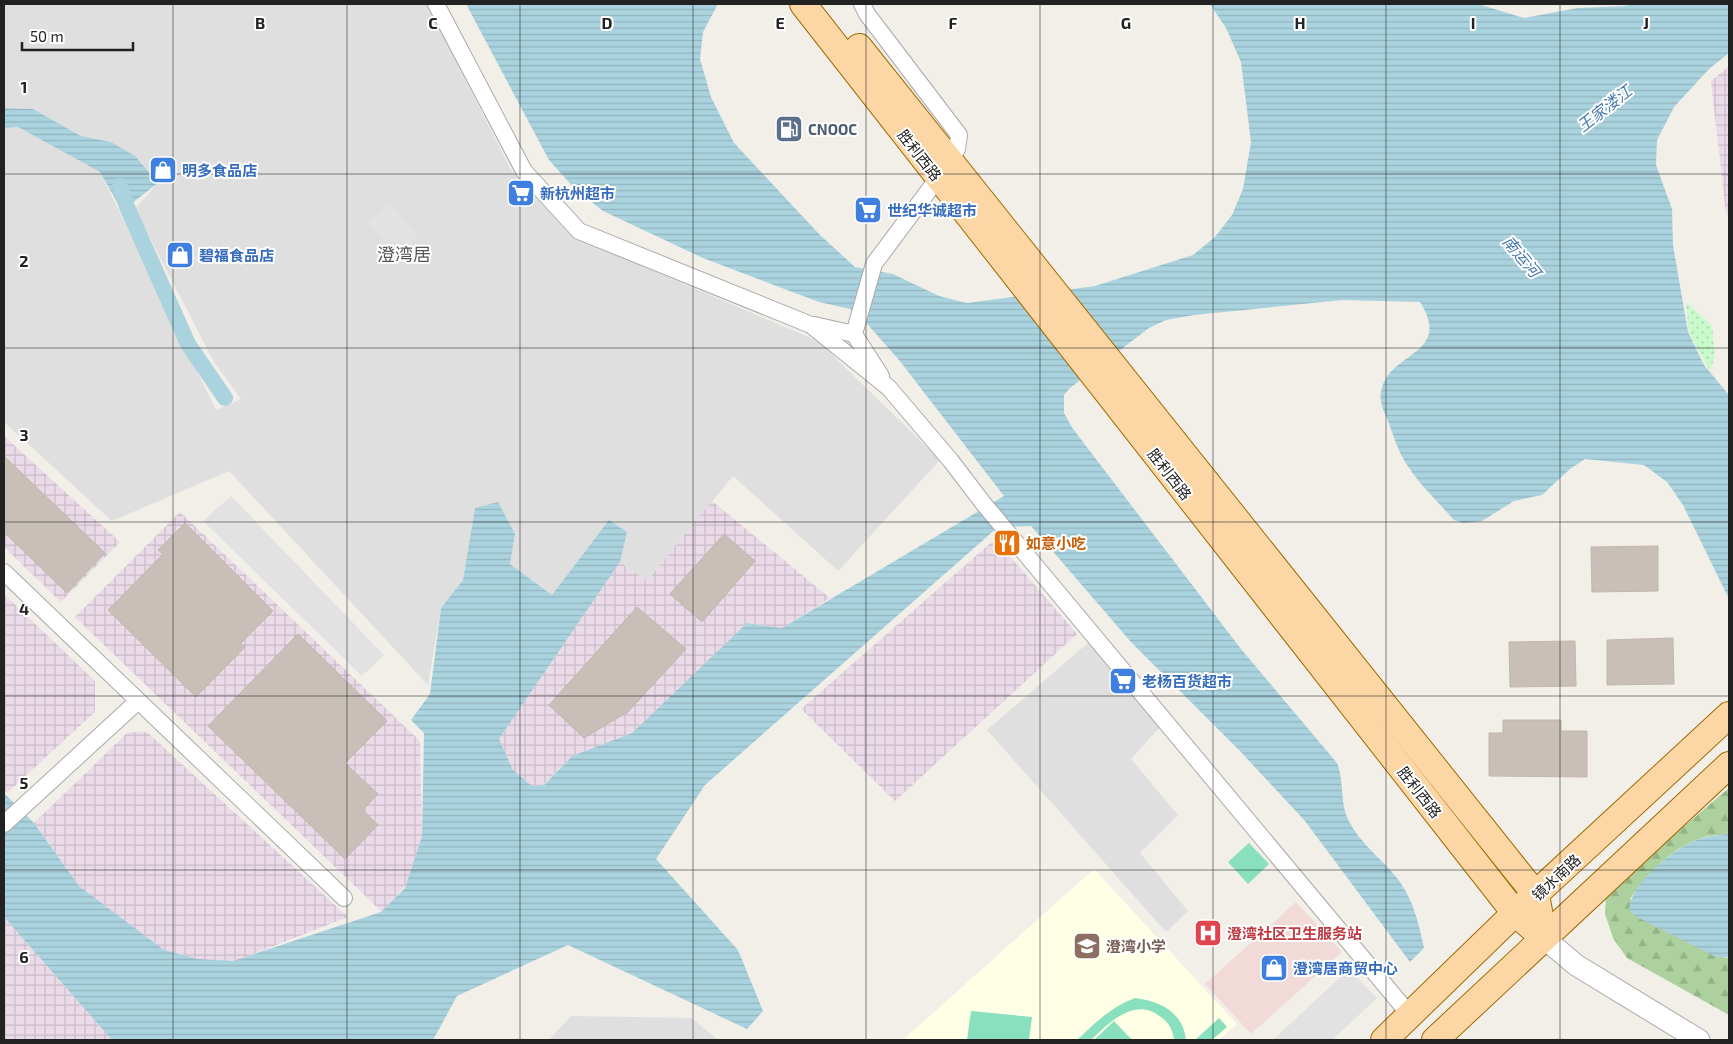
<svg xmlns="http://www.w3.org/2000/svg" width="1733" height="1044" viewBox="0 0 1733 1044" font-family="'Exo 2','Noto Sans SC',sans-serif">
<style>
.residential{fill:#e0dfdf}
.commercial{fill:#f2dad9}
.industrial{fill:url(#industrial-grid)}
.education{fill:#ffffe5}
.forest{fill:url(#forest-firs)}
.park{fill:url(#park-dots)}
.pitch{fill:#88e0be}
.parking{fill:#e2e2e2}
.water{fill:url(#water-rules)}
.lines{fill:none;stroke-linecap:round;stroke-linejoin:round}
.canal{stroke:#aad3df;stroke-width:16}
.building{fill:#c7bfb8;stroke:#c4b6ab}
.minor-casing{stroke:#a9a9a9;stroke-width:18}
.tertiary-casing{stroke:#a9a9a9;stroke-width:23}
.primary-casing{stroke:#a06b00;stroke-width:28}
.minor{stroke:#fff;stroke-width:16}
.tertiary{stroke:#fff;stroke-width:21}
.primary{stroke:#fcd6a4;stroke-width:26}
.grid{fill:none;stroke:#222;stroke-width:1;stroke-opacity:0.55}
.labels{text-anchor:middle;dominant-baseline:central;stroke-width:4;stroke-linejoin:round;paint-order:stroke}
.service-label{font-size:15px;font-weight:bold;fill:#4e5e75;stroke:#fff;text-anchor:start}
.street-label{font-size:15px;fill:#222;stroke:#fff}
.shop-label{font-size:15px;font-weight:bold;fill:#366cbe;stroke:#fff;text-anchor:start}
.food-label{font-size:15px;font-weight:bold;fill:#c56008;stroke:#fff;text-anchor:start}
.health-label{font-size:15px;font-weight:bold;fill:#be3a42;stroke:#fff;text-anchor:start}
.education-label{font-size:15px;font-weight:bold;fill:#785e54;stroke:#fff;text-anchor:start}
.water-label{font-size:16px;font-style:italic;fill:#4a7aab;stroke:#fff}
.quarter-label{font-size:18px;fill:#555;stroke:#fff}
.grid-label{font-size:16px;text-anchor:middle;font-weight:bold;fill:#222;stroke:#fff;stroke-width:4;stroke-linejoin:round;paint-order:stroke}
</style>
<defs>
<pattern id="industrial-grid" width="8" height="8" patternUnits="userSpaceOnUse" patternTransform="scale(1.25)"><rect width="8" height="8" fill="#ebdbe8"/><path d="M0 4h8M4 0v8" fill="none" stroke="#c9bcc7"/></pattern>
<pattern id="forest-firs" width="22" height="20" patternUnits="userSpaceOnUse" patternTransform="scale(1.25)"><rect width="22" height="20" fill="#add19e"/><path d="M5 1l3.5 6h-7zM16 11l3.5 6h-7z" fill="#95b388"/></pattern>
<pattern id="park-dots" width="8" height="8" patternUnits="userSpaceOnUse" patternTransform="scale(1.25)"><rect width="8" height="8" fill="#c8facc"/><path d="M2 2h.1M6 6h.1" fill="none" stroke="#acd6af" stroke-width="1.8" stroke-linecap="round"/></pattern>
<pattern id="water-rules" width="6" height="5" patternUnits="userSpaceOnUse" patternTransform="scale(1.25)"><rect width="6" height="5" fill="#aad3df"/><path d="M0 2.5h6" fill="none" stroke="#92b5bf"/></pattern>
</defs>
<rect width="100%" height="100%" fill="#f2efe9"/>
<g class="residential">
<path d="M4,4H427L511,170L571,236L818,341L940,460L838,571L733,476L647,581L620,562L627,532L552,595L510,564L515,534L475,508L463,580L441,608L428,685L229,471L112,521L4,422V128L18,127L100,172L216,410L241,399L214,362L135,209L158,183L111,142L81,136L33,109L4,108Z"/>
<path d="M1089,642L1162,725L1131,759L1178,815L1140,853L1188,911L1166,932L987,730Z"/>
<path d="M571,1016L691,1018L718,1040H549Z"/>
</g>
<path class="commercial" d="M1296,902L1342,952L1251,1034L1205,984Z"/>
<g class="industrial">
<path d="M1729,66V216L1726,213L1711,81Z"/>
<path d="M4,436L120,542L61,602L4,547Z"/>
<path d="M712,501L830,598L782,628L747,623L632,733L572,756L543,785L532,786L513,770L499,739L620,562L647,581Z"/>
<path d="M180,512L420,741L422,836L406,885L382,912L75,617Z"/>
<path d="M995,539L1077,634L895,801L801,709Z"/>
<path d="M4,594L95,681V712L7,793L4,790Z"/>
<path d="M128,732H147L348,917L233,962L198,959L164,950L79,886L34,823Z"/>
<path d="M4,917L112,1040H4Z"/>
</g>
<path class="education" d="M1094,869L1237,1024L1219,1040H903Z"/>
<path class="forest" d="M1729,788V833C1719,836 1708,835 1699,839C1670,849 1647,875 1630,899L1726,958L1729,957V1015L1627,958L1613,938L1605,914L1606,893Z"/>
<path class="park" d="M1686,302L1712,326L1715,356L1710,371L1689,333Z"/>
<g class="pitch">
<path d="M1249,843L1269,864L1248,884L1228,862Z"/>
<path d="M1135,998C1160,1001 1183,1012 1186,1040H1174C1173,1030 1169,1023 1161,1017C1135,996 1110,1022 1091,1040H1077C1095,1023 1111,1007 1135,998Z"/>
<path d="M971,1011L1032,1017L1029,1040H967Z"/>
<path d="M1219,1018L1227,1027L1212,1040H1195Z"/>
<path d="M1114,1021L1132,1040H1094Z"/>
</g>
<g class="parking">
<path d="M390,203L418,236L411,242L417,249L401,263L367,222Z"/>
<path d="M231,496L384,655L362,676L203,521Z"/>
<path d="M1349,969L1377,998L1332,1040H1273Z"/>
</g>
<g class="water">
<path d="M466,4H718L703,32L700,59L711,97L734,143L820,235L855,267L893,274L939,296L967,303L1095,286L1193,255L1215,237L1232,215L1243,189L1251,142L1241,62L1226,28L1210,4H1478L1524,18L1578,8L1624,6L1635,4H1729V53L1709,69L1674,107L1657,140L1656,165L1672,209L1673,245L1688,332L1704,365L1729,395V599L1683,505L1667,482L1644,465L1585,459L1570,469L1542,495L1514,501L1482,521L1463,523L1454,520C1437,501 1417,482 1404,460C1397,448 1393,434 1388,421C1384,411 1379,402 1381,392C1387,351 1454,356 1420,302L1343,300L1194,315L1166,320L1149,328L1070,388L1064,395V413L1073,429L1241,649L1337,763C1345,783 1339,805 1350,823C1362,846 1386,862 1400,882C1414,902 1419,925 1424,948L1410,962L1305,821L1240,751L1131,642L1031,526L998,527L705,785L656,859L738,950L763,1011L747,1029L568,945L457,996L433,1040H112L4,917V793L34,823L79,886L164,950L198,959L233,961L381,912L405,888L422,836L424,733L411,720L430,694L441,608L463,580L475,508L498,502L515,534L510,564L552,595L609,520L627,532L620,562L499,739L513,770L532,786L544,785L572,756L632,733L747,623L782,628L1004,496L899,360L862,318L850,309L819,302L703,258L603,211L575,189L549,160Z"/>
<path d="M4,108L33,109L81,136L111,142L135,156L158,183L122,211L100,172L18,127L4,128Z"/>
<path d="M1729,833V957H1716L1635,916L1629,909C1632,882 1674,848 1699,839C1708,836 1719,836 1729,833Z"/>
</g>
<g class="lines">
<path class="canal" d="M120,186L127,207L188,344L225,398"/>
</g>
<g class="building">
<path d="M4,456L105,553L67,593L4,532Z"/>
<path d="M185,523L273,611L241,643L245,647L196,697L108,610L163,554L158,550Z"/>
<path d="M724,534L755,561L702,622L670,594Z"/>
<path d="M1658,546V591L1592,592L1591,547Z"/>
<path d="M637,607L686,649L625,715L624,714L584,738L549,705Z"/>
<path d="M298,634L387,721L345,763L378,794L363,810L378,825L345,859L208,726Z"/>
<path d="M1673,638L1674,684L1607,685V640Z"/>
<path d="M1575,641L1576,686L1510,687L1509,642Z"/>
<path d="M1503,720H1561V731H1587V777L1489,776V733H1503Z"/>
</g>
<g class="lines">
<g class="minor-casing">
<g id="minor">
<path d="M436,4L524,171L579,231L811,325L889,388L951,461L983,503L1410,1015"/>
<path d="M814,325L854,334L881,376"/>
<path d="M854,334L874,264L938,178L957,149L959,135L867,14L862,4"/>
<path d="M4,572L344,898"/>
<path d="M4,824L138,701"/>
</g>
</g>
<g class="tertiary-casing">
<path id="tertiary" d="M1544,938L1576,965L1699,1040"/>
</g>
<g class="primary-casing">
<g id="primary">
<path d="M803,4L1515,913L1544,938"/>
<path d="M859,47L1536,895L1544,938"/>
<path d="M1384,1040L1515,913L1729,715"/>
<path d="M1435,1040L1729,765"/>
</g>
</g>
<use href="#minor" class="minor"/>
<use href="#tertiary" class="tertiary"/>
<use href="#primary" class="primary"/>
</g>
<path class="grid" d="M173,4V1040M347,4V1040M520,4V1040M693,4V1040M866,4V1040M1040,4V1040M1213,4V1040M1386,4V1040M1560,4V1040M4,174H1729M4,348H1729M4,522H1729M4,696H1729M4,870H1729"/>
<defs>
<g id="fuel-square" transform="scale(1.4375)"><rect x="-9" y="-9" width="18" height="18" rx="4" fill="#5c6f8a" stroke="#fff"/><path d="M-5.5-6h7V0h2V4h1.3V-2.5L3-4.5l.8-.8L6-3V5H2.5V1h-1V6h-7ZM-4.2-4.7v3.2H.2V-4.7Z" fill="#fff"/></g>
<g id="shop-square" transform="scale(1.4375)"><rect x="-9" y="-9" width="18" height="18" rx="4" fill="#3f7fe0" stroke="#fff"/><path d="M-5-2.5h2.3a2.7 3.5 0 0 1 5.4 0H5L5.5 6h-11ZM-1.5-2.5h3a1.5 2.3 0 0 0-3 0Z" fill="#fff"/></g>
<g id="supermarket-square" transform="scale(1.4375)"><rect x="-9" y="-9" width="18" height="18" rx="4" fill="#3f7fe0" stroke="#fff"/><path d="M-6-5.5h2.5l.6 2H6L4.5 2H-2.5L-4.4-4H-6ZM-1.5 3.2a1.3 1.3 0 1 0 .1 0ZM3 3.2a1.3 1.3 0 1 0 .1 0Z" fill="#fff"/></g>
<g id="restaurant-square" transform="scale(1.4375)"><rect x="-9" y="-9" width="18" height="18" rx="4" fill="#e8710a" stroke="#fff"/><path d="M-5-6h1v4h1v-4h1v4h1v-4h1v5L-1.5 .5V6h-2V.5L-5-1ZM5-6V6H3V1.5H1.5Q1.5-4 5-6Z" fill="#fff"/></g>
<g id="hospital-square" transform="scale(1.4375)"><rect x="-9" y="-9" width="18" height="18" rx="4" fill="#e0444e" stroke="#fff"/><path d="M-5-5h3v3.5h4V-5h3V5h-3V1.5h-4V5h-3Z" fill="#fff"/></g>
<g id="school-square" transform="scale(1.4375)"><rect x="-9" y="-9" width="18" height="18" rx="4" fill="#8d6e63" stroke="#fff"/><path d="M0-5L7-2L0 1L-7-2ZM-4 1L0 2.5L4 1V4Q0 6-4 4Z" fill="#fff"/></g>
</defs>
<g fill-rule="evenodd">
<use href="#fuel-square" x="789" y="129"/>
<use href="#shop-square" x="163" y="170"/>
<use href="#supermarket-square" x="521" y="193"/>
<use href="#supermarket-square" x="868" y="210"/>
<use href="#shop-square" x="180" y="255"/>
<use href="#restaurant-square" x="1007" y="543"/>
<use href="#supermarket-square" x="1123" y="681"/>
<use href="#hospital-square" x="1208" y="933"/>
<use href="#school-square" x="1087" y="946"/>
<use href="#shop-square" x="1274" y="968"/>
</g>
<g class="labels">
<g class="service-label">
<text x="808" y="129">CNOOC</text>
</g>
<g class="street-label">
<text transform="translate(920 155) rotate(52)">胜利西路</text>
<text transform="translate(1170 474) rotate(52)">胜利西路</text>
<text transform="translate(1420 792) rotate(52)">胜利西路</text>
<text transform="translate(1556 877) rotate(-43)">镜水南路</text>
</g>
<g class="shop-label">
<text x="182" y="170">明多食品店</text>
<text x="540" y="193">新杭州超市</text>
<text x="887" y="210">世纪华诚超市</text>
<text x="199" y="255">碧福食品店</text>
<text x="1142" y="681">老杨百货超市</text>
<text x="1293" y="968">澄湾居商贸中心</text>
</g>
<g class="food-label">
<text x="1026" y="543">如意小吃</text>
</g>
<g class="health-label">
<text x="1227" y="933">澄湾社区卫生服务站</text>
</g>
<g class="education-label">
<text x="1106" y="946">澄湾小学</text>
</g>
<g class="water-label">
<text transform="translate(1604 108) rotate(-38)">王家溇江</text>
<text transform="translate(1522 256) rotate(50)">南运河</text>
</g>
<g class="quarter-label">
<text x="404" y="254">澄湾居</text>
</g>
</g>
<g class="grid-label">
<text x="260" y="29">B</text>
<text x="433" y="29">C</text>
<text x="607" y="29">D</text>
<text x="780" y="29">E</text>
<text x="953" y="29">F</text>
<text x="1126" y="29">G</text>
<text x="1300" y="29">H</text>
<text x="1473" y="29">I</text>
<text x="1646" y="29">J</text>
<text x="24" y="93">1</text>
<text x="24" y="267">2</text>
<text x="24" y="441">3</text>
<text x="24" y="615">4</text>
<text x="24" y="789">5</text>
<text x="24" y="963">6</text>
</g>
<rect width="1733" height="1044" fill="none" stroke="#222222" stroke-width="10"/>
<path d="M22 42v8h111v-8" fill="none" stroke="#222222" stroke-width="2.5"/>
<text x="30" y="42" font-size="15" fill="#222222" stroke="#ffffff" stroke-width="4" paint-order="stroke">50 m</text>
</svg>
